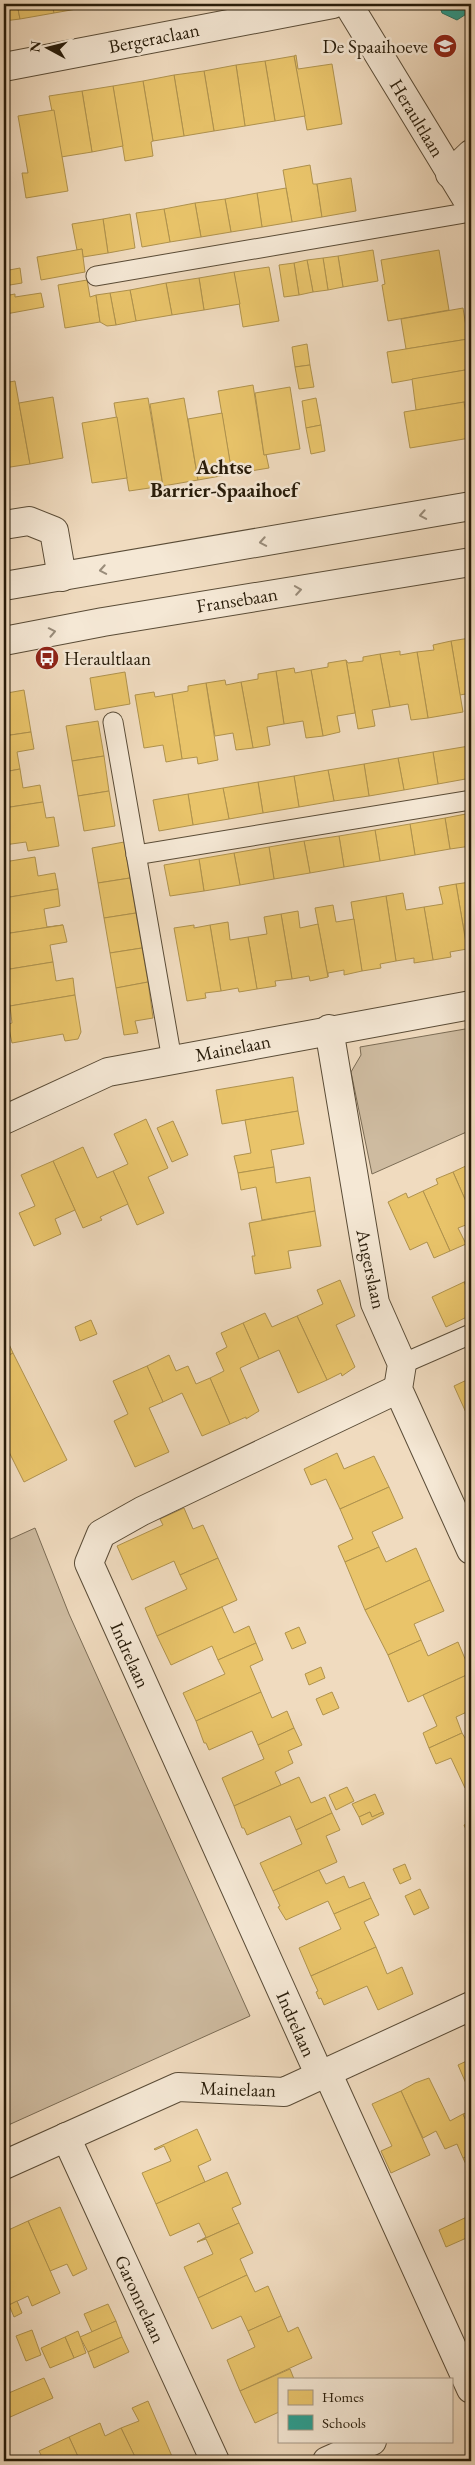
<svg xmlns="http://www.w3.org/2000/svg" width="475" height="2465" viewBox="0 0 475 2465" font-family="'EB Garamond',serif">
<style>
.green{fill:#cebba0;stroke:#7b6c55}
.homes{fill:#e9c46a;stroke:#af924d}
.schools{fill:#2a9d8f;stroke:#297667}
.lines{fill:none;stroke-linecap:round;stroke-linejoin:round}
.service-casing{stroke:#5a4c37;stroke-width:21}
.minor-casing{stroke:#5a4c37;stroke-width:30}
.tertiary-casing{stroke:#5a4c37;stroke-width:30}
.service{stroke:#f5e8d5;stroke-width:19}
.minor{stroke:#f5e8d5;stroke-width:28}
.tertiary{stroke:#f5e8d5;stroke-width:28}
.oneway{stroke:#998c7a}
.labels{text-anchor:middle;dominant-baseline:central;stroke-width:5;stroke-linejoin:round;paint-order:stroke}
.street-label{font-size:19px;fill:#281c0a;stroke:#f5e8d5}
.poi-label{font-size:19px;fill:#281c0a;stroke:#f5e8d5;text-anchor:end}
.neighbourhood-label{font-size:20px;font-weight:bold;fill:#281c0a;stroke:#f5e8d5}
</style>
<rect width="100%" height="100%" fill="#f0dbbf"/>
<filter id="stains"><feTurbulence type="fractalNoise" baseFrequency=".004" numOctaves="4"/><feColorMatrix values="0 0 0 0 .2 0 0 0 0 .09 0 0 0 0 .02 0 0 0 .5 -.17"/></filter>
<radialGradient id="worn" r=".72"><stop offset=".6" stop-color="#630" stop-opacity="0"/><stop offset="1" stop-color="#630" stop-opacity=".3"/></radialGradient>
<g class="green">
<path d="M471,1028V1130L372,1174L351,1072L361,1055L360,1047Z"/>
<path d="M35,1528L69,1614L250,2016L4,2127V1542Z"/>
</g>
<g class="homes">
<path d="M4,4H17L20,19L4,21Z"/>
<path d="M17,4H52L54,13L20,19Z"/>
<path d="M52,4H88V7L54,13Z"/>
<path d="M296,55L298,69L332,64L342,124L307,130L294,56Z"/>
<path d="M294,56L305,116L275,121L265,61Z"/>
<path d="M265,61L275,121L245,126L236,65Z"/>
<path d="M236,65L245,126L214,131L204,71Z"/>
<path d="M204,71L214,131L184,136L174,75Z"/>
<path d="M174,75L184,136L153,141L143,81Z"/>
<path d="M143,81L153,141L151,142L153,156L125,161L113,86Z"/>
<path d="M113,86L123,146L92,152L82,91Z"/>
<path d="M82,91L92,152L61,157L49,96Z"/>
<path d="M54,110L68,191L26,198L22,173H28L18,116Z"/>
<path d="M310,165L313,184H317L322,217L292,222L283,170Z"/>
<path d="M351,178L356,211L322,217L317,184Z"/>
<path d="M286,188L292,222L262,227L257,193Z"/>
<path d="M257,193L262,227L231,232L225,199Z"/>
<path d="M225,199L231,232L201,237L195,203Z"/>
<path d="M195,203L201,237L170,242L164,209Z"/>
<path d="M164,209L170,242L142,247L136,213Z"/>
<path d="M130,214L135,248L108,253L103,219Z"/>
<path d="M103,219L108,253L83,257L82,249L77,250L72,224Z"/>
<path d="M82,249L85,272L41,280L37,257Z"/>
<path d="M373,250L378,281L343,287L338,256Z"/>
<path d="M439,250L449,310L388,321L382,285L385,284L381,260Z"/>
<path d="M338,256L343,287L328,290L323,258Z"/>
<path d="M323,258L328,290L313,292L307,260Z"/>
<path d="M307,260L313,292L299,295L294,263Z"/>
<path d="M294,263L299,295L284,297L279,265Z"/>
<path d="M269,267L279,321L243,327L234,272Z"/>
<path d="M20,268L22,283L4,286V271Z"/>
<path d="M234,272L240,304L204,310L199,278Z"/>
<path d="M199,278L204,310L172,315L166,283Z"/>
<path d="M87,280L90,297L96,295L100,322L65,328L58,285Z"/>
<path d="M166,283L172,315L136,321L130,290Z"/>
<path d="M130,290L136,321L116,325L110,293Z"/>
<path d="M41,293L44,307L6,314L4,296L15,294V297Z"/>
<path d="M110,293L116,325L107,326L100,322L96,295Z"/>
<path d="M463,308L468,339L406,349L401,319Z"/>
<path d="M468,339L471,369L392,383L387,352Z"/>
<path d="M307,344L310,365L295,367L292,347Z"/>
<path d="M310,365L314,387L299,389L295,367Z"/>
<path d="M471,369V401L416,410L412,379Z"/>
<path d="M15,381L30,464L4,468V383Z"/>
<path d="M253,385L264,455L266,454L269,468L232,474L218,391Z"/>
<path d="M290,387L300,449L264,455L255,393Z"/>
<path d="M53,397L63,458L30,464L19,403Z"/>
<path d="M148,398L163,486L129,491L114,403Z"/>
<path d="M184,398L198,480L163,486L150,404Z"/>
<path d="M316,398L321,425L306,428L302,401Z"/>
<path d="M464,402L470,438L410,448L404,412Z"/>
<path d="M222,413L232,474L198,480L188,419Z"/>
<path d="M117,417L127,478L92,483L82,423Z"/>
<path d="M321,425L325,451L311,454L306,428Z"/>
<path d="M470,638L471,693L460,695L451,641Z"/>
<path d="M451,641L463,712L428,718L417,652L434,650L433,645Z"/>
<path d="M400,651V655L417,652L428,718L411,720L408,704L390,707L380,654Z"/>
<path d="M380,654L390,707L372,710L375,726L358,729L346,660L348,663L363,661V657Z"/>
<path d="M346,660L355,713L337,716L340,732L323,736L311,670L328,667V663Z"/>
<path d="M294,668L295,673L311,670L323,736L306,738L303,721L284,724L276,671Z"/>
<path d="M276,671L284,724L267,727L270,745L253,748L241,682L258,679V674Z"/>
<path d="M125,672L130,704L95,710L90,678Z"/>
<path d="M225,680L226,685L241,682L253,748L236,750L233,733L215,736L206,683Z"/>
<path d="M206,683L218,760L198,764L197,757L182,759L172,694L188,691V686Z"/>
<path d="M24,690L31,732L4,736V700L7,699V693Z"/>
<path d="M154,692L155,697L172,694L182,759L166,762L163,745L144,748L135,695Z"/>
<path d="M98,721L104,756L72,761L66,726Z"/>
<path d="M31,732L34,749L17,752L20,769L4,772V736Z"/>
<path d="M469,746L471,778L438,784L433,752Z"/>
<path d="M433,752L438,784L404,790L398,758Z"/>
<path d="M104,756L109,791L78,796L72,761Z"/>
<path d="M398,758L404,790L369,796L364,764Z"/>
<path d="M364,764L369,796L334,801L328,770Z"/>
<path d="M20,769L23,788L40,785L43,802L4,808V772Z"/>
<path d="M328,770L334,801L299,807L294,776Z"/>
<path d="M294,776L299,807L263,813L258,782Z"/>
<path d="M258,782L263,813L229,819L223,788Z"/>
<path d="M223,788L229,819L193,825L188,794Z"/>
<path d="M109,791L115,826L84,831L78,796Z"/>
<path d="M188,794L193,825L159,831L153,800Z"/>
<path d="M43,802L46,818L54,817L59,846L28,851L26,842L4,845V808Z"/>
<path d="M471,813V846L450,849L445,818Z"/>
<path d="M445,818L450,849L415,855L410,824Z"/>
<path d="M410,824L415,855L380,861L375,830Z"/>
<path d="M375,830L380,861L344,867L339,836Z"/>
<path d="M339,836L344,867L310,873L304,841Z"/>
<path d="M304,841L310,873L274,879L269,847Z"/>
<path d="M124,842L130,878L98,883L92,848Z"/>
<path d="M269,847L274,879L240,885L234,853Z"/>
<path d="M234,853L240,885L204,891L199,859Z"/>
<path d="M35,857L38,876L55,873L58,889L4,898V862Z"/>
<path d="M199,859L204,891L170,896L164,865Z"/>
<path d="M130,878L136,913L104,918L98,883Z"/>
<path d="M471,882V949H467L456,884Z"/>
<path d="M456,884L467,949L450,952L451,957L433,960L424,907L443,904L439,887Z"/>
<path d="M58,889L60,906L44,909L47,927L63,925L4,934V898Z"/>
<path d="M403,893L406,910L424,907L433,960L414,963V958L396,961L386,896Z"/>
<path d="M386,896L396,961L380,964L381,968L362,971L351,902Z"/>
<path d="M333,905L336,922L354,919L362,971L344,975V970L328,973V977L315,908Z"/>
<path d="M298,911L300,928L318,924L328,977L310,981L309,976L292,979L281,914Z"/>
<path d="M136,913L142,948L110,953L104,918Z"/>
<path d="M281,914L292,979L275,981L276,986L257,989L248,937L267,934L264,917Z"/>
<path d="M228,922L230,940L248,937L257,989L239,992L238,988L221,991L210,925Z"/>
<path d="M63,925L67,942L50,945L53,962L4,970V934Z"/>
<path d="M194,925V928L210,925L221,991L205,993L206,998L187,1001L174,928Z"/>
<path d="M142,948L148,982L116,988L110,953Z"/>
<path d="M53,962L56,981L73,978L75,995L10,1006L6,989H4V970Z"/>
<path d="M148,982L153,1018L135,1021L138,1033L124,1035L116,988Z"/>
<path d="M75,995L81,1032L78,1039L65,1041L63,1034L12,1043L8,1024L12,1023L10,1006Z"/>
<path d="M293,1077L298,1111L222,1124L216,1090Z"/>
<path d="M298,1111L304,1144L271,1150L274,1167L238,1173L234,1156L251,1153L245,1120Z"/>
<path d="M146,1119L168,1168L148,1177L164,1213L137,1225L113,1171L128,1164L114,1134Z"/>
<path d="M173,1121L188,1155L172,1162L157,1128Z"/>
<path d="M83,1147L97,1178L113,1171L128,1204L100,1217L102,1220L83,1228L53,1161Z"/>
<path d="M53,1161L75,1210L55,1219L61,1234L34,1246L19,1213L35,1206L21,1175Z"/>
<path d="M470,1164L471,1165V1213L453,1172Z"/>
<path d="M274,1167L276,1183L310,1177L315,1211L262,1220L256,1187L241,1190L238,1173Z"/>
<path d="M453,1172L471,1213V1223L458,1228L466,1244L450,1251L423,1191L438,1184L436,1179Z"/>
<path d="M423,1191L450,1251L434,1258L427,1242L410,1250L388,1202L406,1193L408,1198Z"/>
<path d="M315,1211L321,1246L288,1251L291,1268L255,1274L252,1256H255L249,1223Z"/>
<path d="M471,1279V1297L464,1282Z"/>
<path d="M340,1280L355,1316L336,1325L355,1367L342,1376L341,1373L327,1380L297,1316L323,1304L317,1290Z"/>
<path d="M464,1282L471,1297V1315L446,1327L432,1297Z"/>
<path d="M265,1313L272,1327L297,1316L327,1380L298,1393L279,1350L259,1359L243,1323Z"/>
<path d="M91,1320L97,1334L80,1341L75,1327Z"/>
<path d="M243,1323L259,1359L240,1368L259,1411L246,1419V1417L230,1424L210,1378L224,1371L216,1353L227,1347L221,1333Z"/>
<path d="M4,1333L13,1353L4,1358Z"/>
<path d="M13,1353L67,1460L24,1482L4,1442V1358Z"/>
<path d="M169,1355L176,1371L188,1366L196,1384L210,1378L230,1424L202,1436L182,1393L163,1402L147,1366Z"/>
<path d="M147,1366L163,1402L149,1408L169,1452L135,1467L114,1421L128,1414L113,1381Z"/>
<path d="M471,1378V1416L468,1417L454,1386Z"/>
<path d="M337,1453L344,1469L374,1456L389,1487L340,1509L326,1479L311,1485L304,1469Z"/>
<path d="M389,1487L403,1518L372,1532L379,1547L345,1562L338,1546L353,1539L340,1509Z"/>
<path d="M184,1508L193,1529L203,1525L218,1558L180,1575L174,1561L132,1580L117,1546L163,1525L160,1519Z"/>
<path d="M379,1547L386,1562L416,1548L430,1580L365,1610L345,1562Z"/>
<path d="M218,1558L237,1600L157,1636L145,1608L187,1589L180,1575Z"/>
<path d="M430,1580L444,1611L414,1624L421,1640L388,1655L365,1610Z"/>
<path d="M222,1607L234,1633L249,1626L256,1643L218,1660L212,1646L171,1665L157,1636Z"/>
<path d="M299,1627L306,1643L292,1649L285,1633Z"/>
<path d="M421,1640L428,1656L458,1642L471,1673L408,1702L388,1655Z"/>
<path d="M256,1643L263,1660L250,1666L261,1692L196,1721L183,1693L225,1674L218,1660Z"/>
<path d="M321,1667L325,1678L309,1685L305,1674Z"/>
<path d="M471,1673V1710L456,1717L462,1733L429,1748L423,1733L437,1726L423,1695Z"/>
<path d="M261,1692L272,1718L287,1711L294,1728L258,1745L252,1731L209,1750L206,1743H204L196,1721Z"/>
<path d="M332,1692L339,1708L323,1715L316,1699Z"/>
<path d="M294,1728L302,1745L288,1751L293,1763L275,1772L281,1785L234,1806L222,1778L264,1759L258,1745Z"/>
<path d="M462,1733L471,1748V1785L465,1788L451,1758L436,1764L429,1748Z"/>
<path d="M299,1777L311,1803L325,1797L332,1813L296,1830L290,1816L247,1835L244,1828H242L234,1806Z"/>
<path d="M347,1787L354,1801L336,1810L329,1795Z"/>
<path d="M375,1794L383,1812L372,1817L370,1812L359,1817L352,1804Z"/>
<path d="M370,1812L372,1817L383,1812L384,1814L362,1825L359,1817Z"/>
<path d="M332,1813L340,1830L326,1836L337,1862L273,1891L260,1863L302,1844L296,1830Z"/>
<path d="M471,1822V1841L464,1825Z"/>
<path d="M405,1864L411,1879L400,1884L393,1869Z"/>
<path d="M319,1870L326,1884L344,1876L349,1888L364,1882L371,1898L334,1914L328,1901L286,1920L278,1907L280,1906L273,1891Z"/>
<path d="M420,1889L429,1908L414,1915L405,1896Z"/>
<path d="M371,1898L379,1915L364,1922L376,1947L311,1976L299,1948L341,1929L334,1914Z"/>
<path d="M376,1947L387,1974L402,1967L413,1994L378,2010L367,1986L324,2005L321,1998L319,1999L316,1992L318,1991L311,1976Z"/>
<path d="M471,2059V2095L458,2065Z"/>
<path d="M429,2078L450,2121L463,2114L471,2132V2155L463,2158L457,2144L445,2149L436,2131L423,2138L401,2091L415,2083Z"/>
<path d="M401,2091L430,2155L391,2173L381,2151L392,2146L372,2104Z"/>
<path d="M471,2111V2132L463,2114Z"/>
<path d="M197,2129L211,2160L198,2166L205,2182L156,2204L142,2173L171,2161L164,2146L155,2150L154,2149Z"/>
<path d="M471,2155V2175L463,2158Z"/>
<path d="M227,2172L241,2204L232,2208L239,2223L197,2242L206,2237L199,2223L170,2236L156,2204Z"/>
<path d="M60,2207L87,2269L73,2276L67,2264L50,2271L28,2221Z"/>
<path d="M471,2215V2236L446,2247L439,2230Z"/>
<path d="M28,2221L60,2293L32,2306L28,2296L9,2305L4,2293V2259L7,2258L4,2251V2232Z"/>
<path d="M239,2223L253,2253L240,2259L247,2275L198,2298L184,2267L213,2254L206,2239L197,2242Z"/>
<path d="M247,2275L255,2292L268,2286L281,2316L248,2331L241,2316L212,2329L198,2298Z"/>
<path d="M17,2301L22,2313L14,2317L9,2305Z"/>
<path d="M108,2304L116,2321L92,2332L84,2314Z"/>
<path d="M281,2316L288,2332L298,2327L312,2358L240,2391L227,2360L255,2347L248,2331Z"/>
<path d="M116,2321L122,2337L88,2352L80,2337Z"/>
<path d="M32,2330L41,2355L26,2361L16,2336Z"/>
<path d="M78,2331L86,2353L74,2358L65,2337Z"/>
<path d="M65,2337L74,2358L50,2368L41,2348Z"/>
<path d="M122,2337L129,2352L94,2368L88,2352Z"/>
<path d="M290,2369L294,2379H279V2412L255,2423L240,2391Z"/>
<path d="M44,2378L53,2398L8,2418L4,2409V2395Z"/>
<path d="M148,2401L174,2461H137L121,2428L139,2421L132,2408Z"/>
<path d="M100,2423L105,2436L121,2428L137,2461H80L69,2437Z"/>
<path d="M69,2437L80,2461H44L39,2451Z"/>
</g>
<path class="schools" d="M439,4H471V11L457,20L442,13Z"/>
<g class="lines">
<g class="service-casing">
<g id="service">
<path d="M96,276L471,212"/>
<path d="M113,722L172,1060"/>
<path d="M136,855L471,800"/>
<path d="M402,1364L471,1334"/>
</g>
</g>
<g class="minor-casing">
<g id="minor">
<path d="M348,4L471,206"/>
<path d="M4,67L333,4"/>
<path d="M450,174L471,154"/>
<path d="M4,525L29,521L54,531L62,577"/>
<path d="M329,1029L375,1303L402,1364L398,1389L471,1550"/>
<path d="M4,1120L108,1072L471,1005"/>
<path d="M327,2072L471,2389"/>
<path d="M320,2076L89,1563L101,1534L142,1511L398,1389"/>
<path d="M66,2137L215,2461"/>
<path d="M4,2165L178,2087L284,2092L471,2006"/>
<path d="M327,2461L372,2441"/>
</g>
</g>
<g class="tertiary-casing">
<g id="tertiary">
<path d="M4,586L471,506"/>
<path d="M4,641L103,622L471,562"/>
</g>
</g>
<use href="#service" class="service"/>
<use href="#minor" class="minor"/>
<use href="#tertiary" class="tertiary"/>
</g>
<defs><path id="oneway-chevron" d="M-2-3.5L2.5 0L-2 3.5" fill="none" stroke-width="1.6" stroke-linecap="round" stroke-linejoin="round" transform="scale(1.25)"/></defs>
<g class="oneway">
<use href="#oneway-chevron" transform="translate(423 515) rotate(170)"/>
<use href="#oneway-chevron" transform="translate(263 542) rotate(170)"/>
<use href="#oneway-chevron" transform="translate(103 570) rotate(170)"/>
<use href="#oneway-chevron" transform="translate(298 590) rotate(-9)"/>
<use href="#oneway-chevron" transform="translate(52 632) rotate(-11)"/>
</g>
<defs>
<g id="school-disc" transform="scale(1.25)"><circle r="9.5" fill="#8f2418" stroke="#f5e8d5"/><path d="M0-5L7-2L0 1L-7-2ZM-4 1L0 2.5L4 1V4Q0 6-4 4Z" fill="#fff"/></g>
<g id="bus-disc" transform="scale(1.25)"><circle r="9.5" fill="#8f2418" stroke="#f5e8d5"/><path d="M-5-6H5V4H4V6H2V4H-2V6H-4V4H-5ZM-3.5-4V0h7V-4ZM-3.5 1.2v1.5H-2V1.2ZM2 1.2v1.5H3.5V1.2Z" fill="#fff"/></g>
</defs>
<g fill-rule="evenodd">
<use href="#school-disc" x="445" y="46"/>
<use href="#bus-disc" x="47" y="658"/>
</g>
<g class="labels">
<g class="street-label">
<text transform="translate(154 38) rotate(-11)">Bergeraclaan</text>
<text transform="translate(417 118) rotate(59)">Heraultlaan</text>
<text transform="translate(237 600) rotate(-9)">Fransebaan</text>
<text transform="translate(233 1048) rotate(-11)">Mainelaan</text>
<text transform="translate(371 1269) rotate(78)">Angerslaan</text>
<text transform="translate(130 1655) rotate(66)">Indrelaan</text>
<text transform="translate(296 2024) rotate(66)">Indrelaan</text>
<text transform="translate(238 2089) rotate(2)">Mainelaan</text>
<text transform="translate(140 2299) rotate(65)">Garonnelaan</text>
</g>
<g class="poi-label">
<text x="428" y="46">De Spaaihoeve</text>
<text x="64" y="658" text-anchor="start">Heraultlaan</text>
</g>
<g class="neighbourhood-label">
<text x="224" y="467">Achtse<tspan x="224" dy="23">Barrier-Spaaihoef</tspan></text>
</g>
</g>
<rect width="475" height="2465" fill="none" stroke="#f0dbbf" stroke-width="20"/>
<rect x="5" y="5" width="465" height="2455" fill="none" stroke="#281c0a" stroke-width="2.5"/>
<rect x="10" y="10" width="455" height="2445" fill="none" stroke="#281c0a"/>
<rect x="278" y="2378" width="175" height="65" fill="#f5e8d5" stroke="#a39684"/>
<rect x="288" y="2390" width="25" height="15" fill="#e9c46a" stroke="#a39684"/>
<text x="322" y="2402" font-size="15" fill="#281c0a">Homes</text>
<rect x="288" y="2415" width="25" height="15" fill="#2a9d8f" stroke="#a39684"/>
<text x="322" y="2428" font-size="15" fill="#281c0a">Schools</text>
<g transform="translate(48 48) rotate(277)" stroke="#f5e8d5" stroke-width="4" paint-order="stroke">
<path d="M0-4L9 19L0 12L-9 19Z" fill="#281c0a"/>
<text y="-8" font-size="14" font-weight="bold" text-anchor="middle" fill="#281c0a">N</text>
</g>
<rect width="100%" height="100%" filter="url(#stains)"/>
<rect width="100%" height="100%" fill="url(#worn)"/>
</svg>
